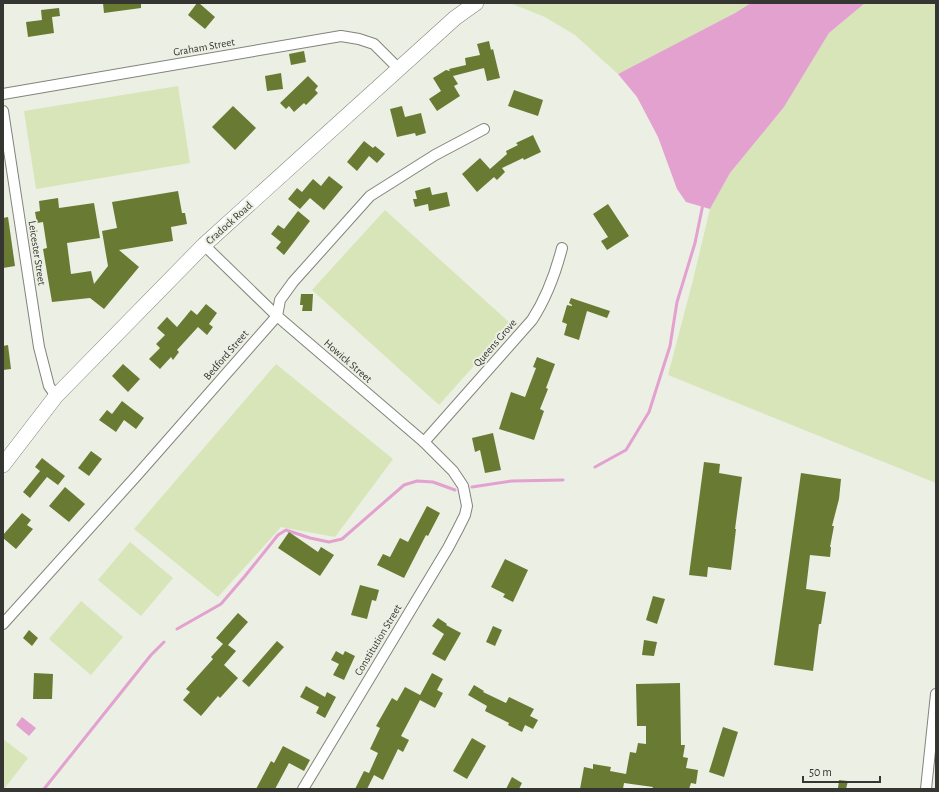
<svg xmlns="http://www.w3.org/2000/svg" width="939" height="792" viewBox="0 0 939 792" font-family="'Alegreya Sans',sans-serif">
<style>
.green{fill:#d7e5b8}
.water{fill:#e3a1d0}
.lines{fill:none;stroke-linecap:round;stroke-linejoin:round}
.stream{stroke:#e3a1d0;stroke-width:3}
.building{fill:#697b33}
.minor-casing{stroke:#81847a;stroke-width:12}
.secondary-casing{stroke:#81847a;stroke-width:16}
.minor{stroke:#fff;stroke-width:10}
.secondary{stroke:#fff;stroke-width:15}
.labels{text-anchor:middle;dominant-baseline:central;stroke-width:4;stroke-linejoin:round;paint-order:stroke}
.street-label{font-size:11px;fill:#353631;stroke:#ecefe4}
</style>
<rect width="100%" height="100%" fill="#ecefe4"/>
<g class="green">
<path d="M510,3H751L735,13L618,74L575,35L545,17Z"/>
<path d="M865,3H936V483L668,375L693,280L710,209L730,173L784,107L829,33Z"/>
<path d="M178,86L190,163L36,189L24,111Z"/>
<path d="M385,210L511,324L439,405L312,290Z"/>
<path d="M276,364L393,459L335,537L281,527L218,597L134,529Z"/>
<path d="M130,542L173,578L141,616L98,580Z"/>
<path d="M81,601L123,637L91,675L49,639Z"/>
<path d="M3,739L28,758L4,789H3Z"/>
</g>
<g class="water">
<path d="M751,3H865L829,33L784,107L730,173L710,209L686,202L677,189L658,137L637,97L618,74L735,13Z"/>
<path d="M22,717L36,728L29,736L16,725Z"/>
</g>
<g class="lines">
<g class="stream">
<path d="M595,467L626,450L649,412L670,346L677,302L695,243L703,204"/>
<path d="M472,487L512,481L563,480"/>
<path d="M177,629L221,604L245,576L278,535L286,530L310,538L329,542L342,539L404,485L417,481L433,482L455,490"/>
<path d="M44,789L151,655L164,642"/>
</g>
</g>
<g class="building">
<path d="M103,3H141V8L104,13Z"/>
<path d="M197,3H199L215,17L205,29L188,15Z"/>
<path d="M59,8L60,16L52,17L54,33L28,37L26,22L42,20L41,10Z"/>
<path d="M489,41L491,50L493,49L500,78L487,81L484,68L453,76L458,84L454,86L460,96L437,111L429,99L441,91L433,78L446,70L450,71L449,69L466,65L465,58L480,55L477,44Z"/>
<path d="M304,51L306,62L291,65L289,54Z"/>
<path d="M281,73L283,89L267,91L265,76Z"/>
<path d="M308,76L318,86L315,90L318,93L306,105L304,103L294,112L289,106L286,109L280,103Z"/>
<path d="M514,90L543,100L538,116L508,106Z"/>
<path d="M233,106L256,128L235,150L212,127Z"/>
<path d="M402,106L405,117L421,113L426,133L416,136L415,133L397,137L390,109Z"/>
<path d="M533,135L541,152L524,160L523,158L502,168L505,172L497,180L494,177L477,192L462,174L480,158L490,169L507,154L506,151L518,145L516,143Z"/>
<path d="M364,141L373,148L375,146L385,154L377,163L369,156L357,171L347,162Z"/>
<path d="M329,176L343,187L324,210L310,198L300,209L288,199L297,188L302,192L313,179L321,186Z"/>
<path d="M430,187L432,195L447,192L450,206L429,211L428,204L415,207L413,199H417L415,191Z"/>
<path d="M178,191L182,213H185L187,224L171,227L173,241L119,250L139,267L104,309L90,298L52,302L43,249L47,248L43,222L37,223L35,212L40,211L39,201L58,198L59,208L94,203L100,238L67,243L71,274L91,271L94,284L108,266L102,231L117,228L112,202Z"/>
<path d="M608,204L629,236L607,250L601,241L608,237L593,214Z"/>
<path d="M298,211L310,221L284,255L276,248L281,242L271,234L278,225L284,229Z"/>
<path d="M8,217L15,266L3,268V218Z"/>
<path d="M301,294H313L312,311H302L303,305H300Z"/>
<path d="M571,298L610,311L607,318L587,311L579,340L564,335L567,324L562,322L567,305L572,306V305L569,303Z"/>
<path d="M206,304L217,313L209,324L213,327L207,335L198,327L177,350L179,352L173,360L171,357L160,369L149,359L160,348L156,344L165,335L157,328L167,317L177,327L191,310L197,315Z"/>
<path d="M8,345L11,369L3,370V346Z"/>
<path d="M537,357L555,364L546,388L548,389L540,409L544,411L534,440L499,429L511,392L525,397L536,368L533,367Z"/>
<path d="M123,364L140,379L128,392L112,376Z"/>
<path d="M122,401L144,418L136,429L124,420L116,432L99,420L107,410L112,414Z"/>
<path d="M493,433L501,470L485,473L480,450L475,452L472,438Z"/>
<path d="M91,451L102,459L89,476L78,468Z"/>
<path d="M42,458L65,476L58,485L47,477L30,498L23,492L40,471L35,467Z"/>
<path d="M704,462L720,464L719,473L742,477L735,529H736L731,570L708,567L707,577L689,575Z"/>
<path d="M801,473L841,479L839,499L832,526H834L830,547H831L830,557L810,555L806,589L826,592L821,624H819L813,671L774,665Z"/>
<path d="M65,487L85,504L69,522L49,506Z"/>
<path d="M427,506L440,513L428,536L426,535L404,578L377,565L383,554L390,557L400,538L408,542Z"/>
<path d="M22,513L31,520L27,525L33,529L16,549L3,538V535Z"/>
<path d="M289,532L318,552L321,547L334,555L320,576L278,548Z"/>
<path d="M505,559L528,570L513,602L503,597L505,594L491,587Z"/>
<path d="M360,585L379,590L376,601L372,600L367,619L351,615Z"/>
<path d="M653,596L665,599L657,624L646,620Z"/>
<path d="M238,613L248,622L228,645L236,651L224,665L238,678L220,698L218,696L201,716L183,700L190,692L186,689L213,659L211,657L223,644L216,638Z"/>
<path d="M438,618L447,624L446,625L461,633L445,661L432,654L444,634L432,626Z"/>
<path d="M493,626L502,630L495,646L486,642Z"/>
<path d="M29,630L38,638L32,646L23,638Z"/>
<path d="M644,640L657,642L654,656L642,655Z"/>
<path d="M277,641L284,647L249,687L242,681Z"/>
<path d="M336,651L343,655L345,651L355,656L344,680L333,675L339,664L331,660Z"/>
<path d="M34,673L53,674L52,699H33Z"/>
<path d="M432,673L443,679L437,690L443,693L435,708L420,700L401,736L409,740L403,752L398,749L383,780L374,775L367,789H355L364,771L369,773L378,753L370,749L380,728L376,726L392,698L397,701L405,687L420,695Z"/>
<path d="M680,683L681,745H685L683,757L688,758L686,768L698,770L696,784L691,783L689,789H652L653,787L624,783L623,789H580L584,767L593,769V764L611,767L610,771L626,774L630,752L636,753L638,743L646,744V726H637L636,684Z"/>
<path d="M474,685L484,691L483,692L506,703L509,697L534,709L530,716L538,720L533,729L525,725L522,732L508,725L509,723L485,711L487,706L468,695Z"/>
<path d="M306,686L325,697L327,692L336,697L325,718L316,713L319,707L300,697Z"/>
<path d="M723,727L738,732L724,777L709,772Z"/>
<path d="M472,738L486,746L467,779L453,771Z"/>
<path d="M283,746L310,760L304,771L289,763L275,789H256L271,761L274,763Z"/>
<path d="M512,777L522,783L519,789H506Z"/>
<path d="M839,780L848,781L846,789L838,788Z"/>
</g>
<g class="lines">
<g class="minor-casing">
<g id="minor">
<path d="M3,94L341,36L359,39L374,44L399,69"/>
<path d="M3,111L39,347L49,386L56,396"/>
<path d="M204,245L277,316L424,442L453,471L463,486L467,506L465,515L458,529L448,548L303,789"/>
<path d="M424,442L532,320C547,297 555,275 562,248"/>
<path d="M3,624L139,473L277,316L280,300L293,282L370,196L435,155L484,129"/>
<path d="M926,789L936,694"/>
</g>
</g>
<g class="secondary-casing">
<path id="secondary" d="M3,465L56,396L204,245L455,18L476,3"/>
</g>
<use href="#minor" class="minor"/>
<use href="#secondary" class="secondary"/>
</g>
<g class="labels">
<g class="street-label">
<text transform="translate(204 47) rotate(-10)">Graham Street</text>
<text transform="translate(229 223) rotate(-42)">Cradock Road</text>
<text transform="translate(37 253) rotate(81)">Leicester Street</text>
<text transform="translate(495 343) rotate(-49)">Queens Grove</text>
<text transform="translate(226 355) rotate(-49)">Bedford Street</text>
<text transform="translate(348 361) rotate(41)">Howick Street</text>
<text transform="translate(378 640) rotate(-59)">Constitution Street</text>
</g>
</g>
<rect width="939" height="792" fill="none" stroke="#353631" stroke-width="8"/>
<path d="M803 776v6h77v-6" fill="none" stroke="#353631" stroke-width="2"/>
<text x="809" y="776" font-size="12" fill="#353631" stroke="#ecefe4" stroke-width="3" paint-order="stroke">50 m</text>
</svg>
